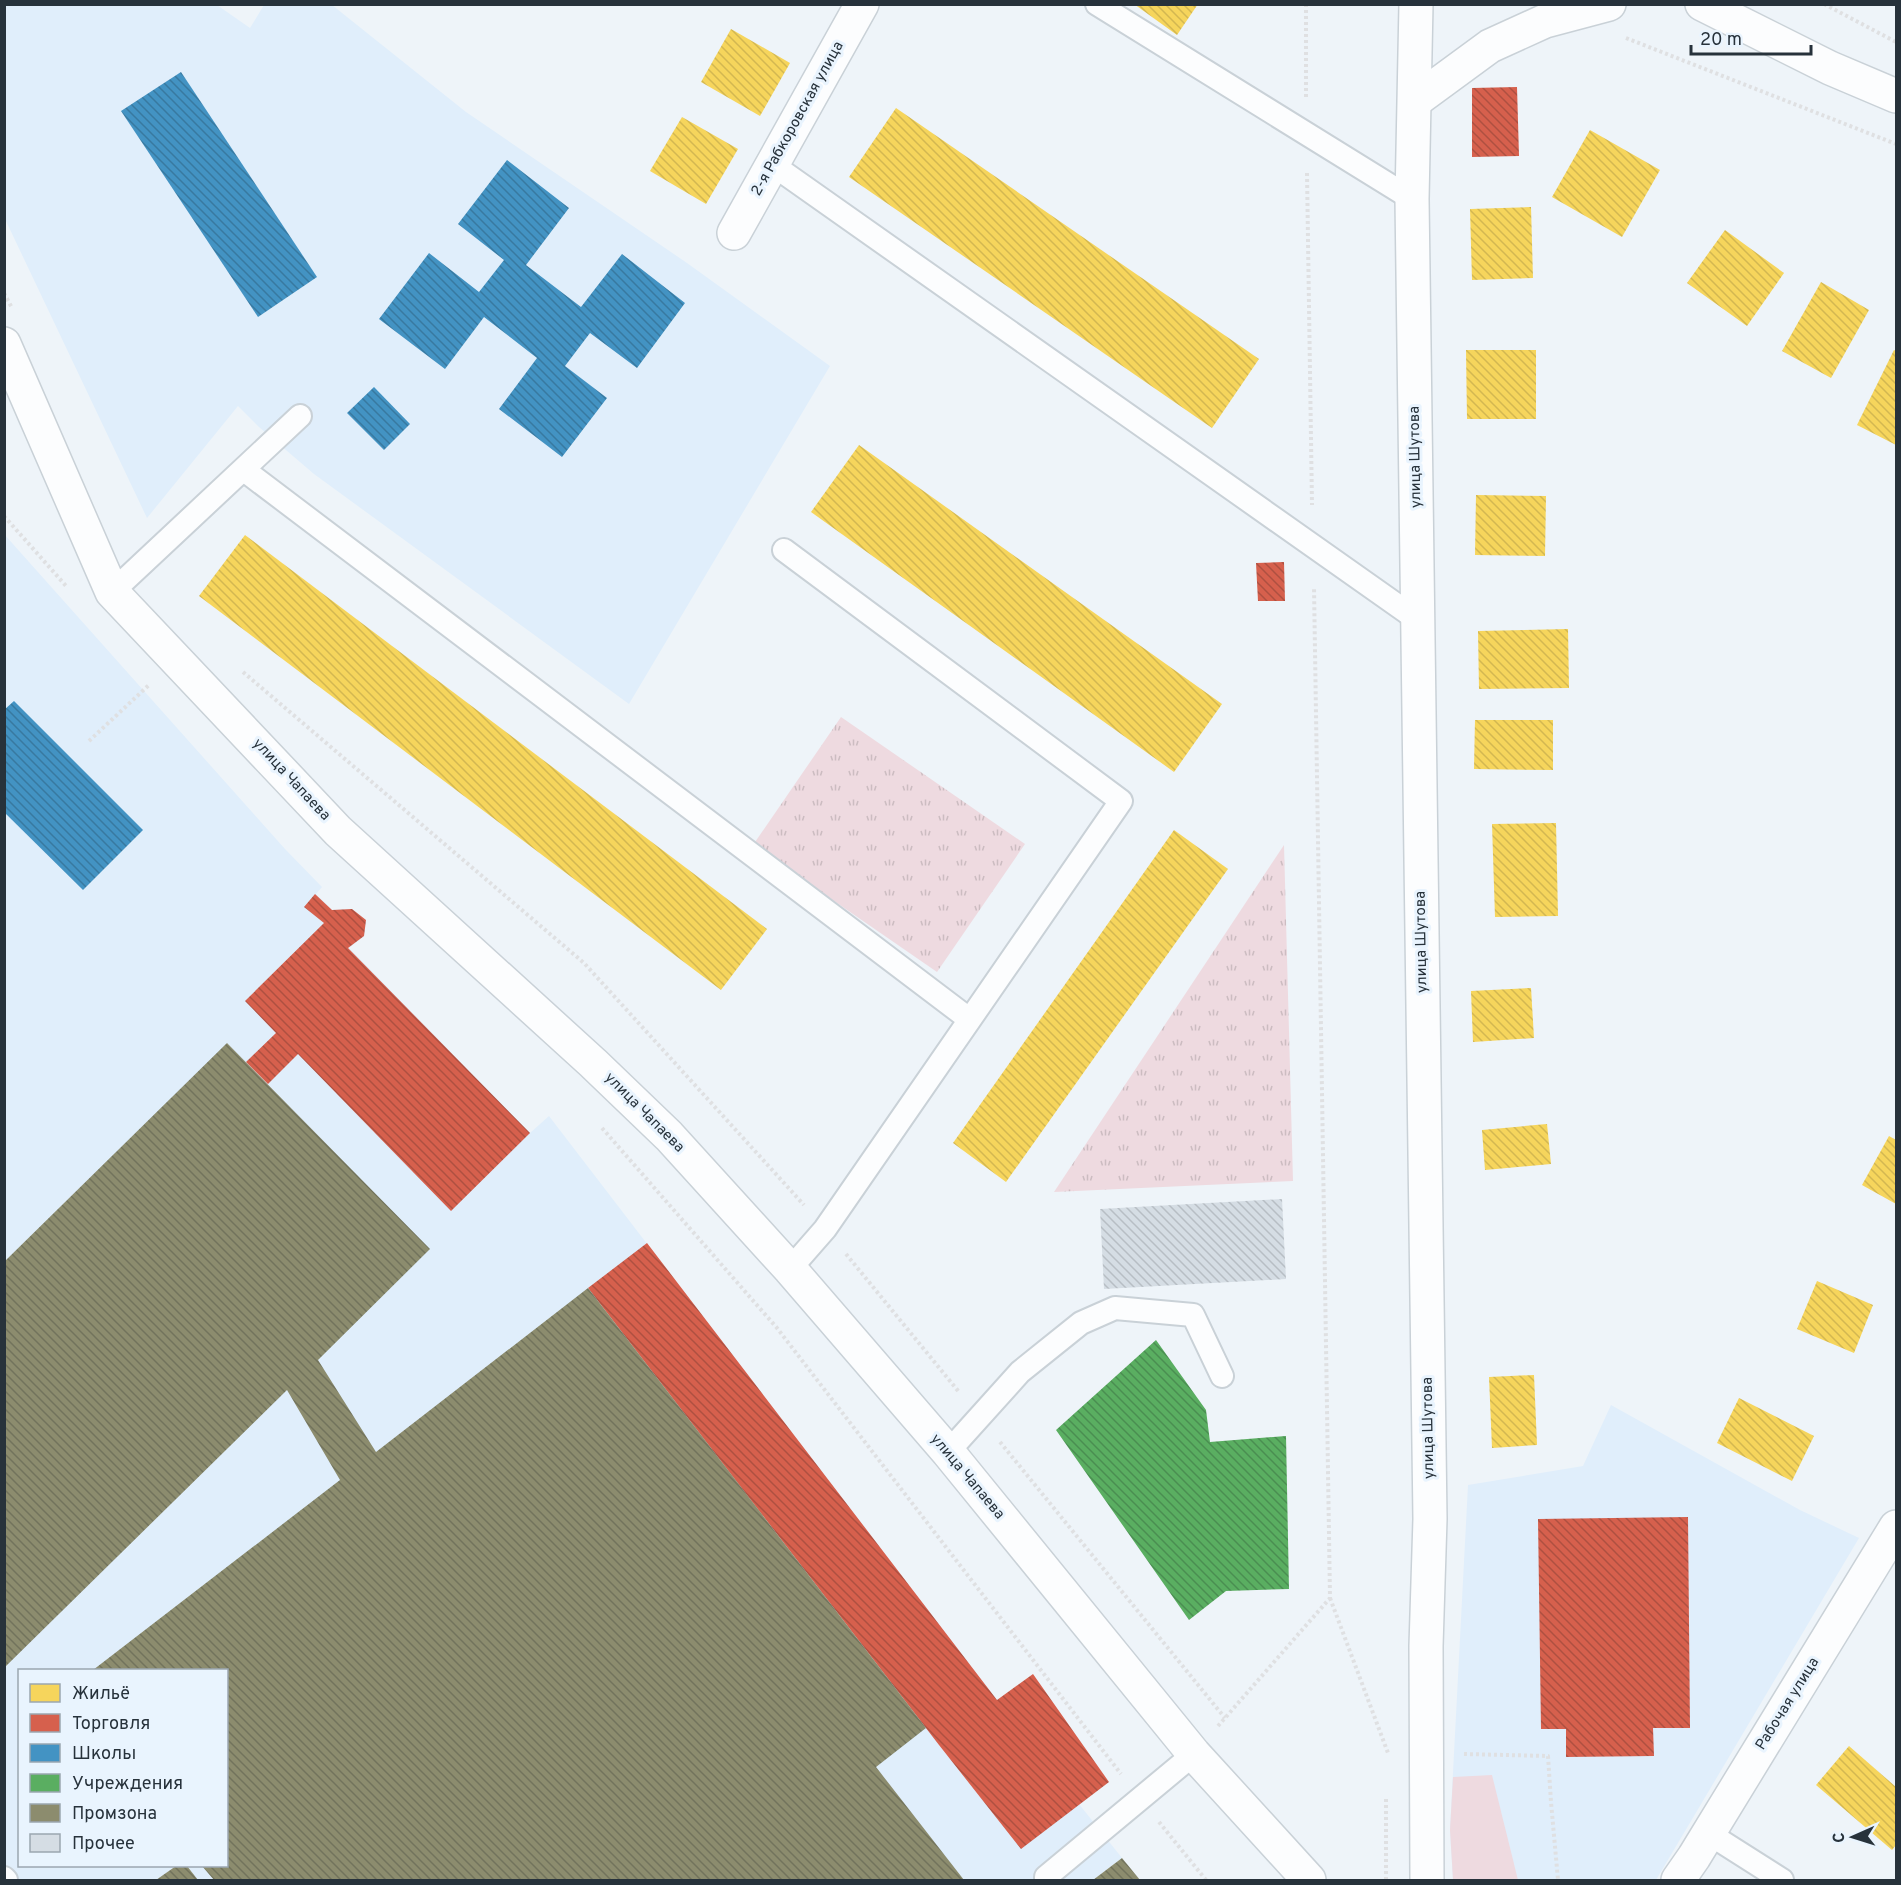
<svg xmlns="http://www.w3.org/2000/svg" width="1901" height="1885" viewBox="0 0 1901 1885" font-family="Overpass,sans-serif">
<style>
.built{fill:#e0eefb;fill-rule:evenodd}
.grass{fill:#eedae0}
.park{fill:url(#park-tufts)}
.homes{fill:url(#homes-back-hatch)}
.shops{fill:url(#shops-back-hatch)}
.schools{fill:url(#schools-back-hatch)}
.public{fill:url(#public-back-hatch)}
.industry{fill:url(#industry-back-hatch)}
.building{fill:url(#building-back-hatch)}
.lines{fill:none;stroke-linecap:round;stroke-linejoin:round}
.service-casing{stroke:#c9d1d7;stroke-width:26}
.minor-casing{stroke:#c9d1d7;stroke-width:36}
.tertiary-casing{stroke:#c9d1d7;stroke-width:36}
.path{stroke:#dfe0e2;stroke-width:4;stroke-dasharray:3 3;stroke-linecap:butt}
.service{stroke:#fcfdfe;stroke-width:22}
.minor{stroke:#fcfdfe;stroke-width:33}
.tertiary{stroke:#fcfdfe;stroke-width:33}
.labels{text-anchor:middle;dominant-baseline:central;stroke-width:6;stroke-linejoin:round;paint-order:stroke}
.street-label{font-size:15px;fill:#27323b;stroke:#e9f4fe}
</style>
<defs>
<pattern id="park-tufts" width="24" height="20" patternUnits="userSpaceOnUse" patternTransform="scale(1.5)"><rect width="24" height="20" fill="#eedae0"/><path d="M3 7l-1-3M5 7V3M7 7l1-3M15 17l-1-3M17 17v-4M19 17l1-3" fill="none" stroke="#ccbcc1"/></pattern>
<pattern id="homes-back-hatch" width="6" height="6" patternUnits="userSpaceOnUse" patternTransform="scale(1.5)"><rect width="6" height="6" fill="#f6d55c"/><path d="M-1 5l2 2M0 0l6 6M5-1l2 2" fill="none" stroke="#d3b751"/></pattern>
<pattern id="shops-back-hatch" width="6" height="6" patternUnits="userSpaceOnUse" patternTransform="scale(1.5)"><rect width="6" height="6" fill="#d6604d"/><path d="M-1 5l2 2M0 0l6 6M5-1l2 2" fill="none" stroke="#ae5041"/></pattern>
<pattern id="schools-back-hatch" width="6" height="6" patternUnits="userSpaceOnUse" patternTransform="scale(1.5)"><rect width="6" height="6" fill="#4393c3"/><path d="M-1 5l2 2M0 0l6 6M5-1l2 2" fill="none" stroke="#3879a0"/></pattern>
<pattern id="public-back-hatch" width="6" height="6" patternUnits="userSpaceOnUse" patternTransform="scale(1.5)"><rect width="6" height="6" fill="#5aae61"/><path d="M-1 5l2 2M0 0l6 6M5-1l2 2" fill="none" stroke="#4a8e51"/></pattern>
<pattern id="industry-back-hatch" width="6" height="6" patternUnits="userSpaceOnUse" patternTransform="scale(1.5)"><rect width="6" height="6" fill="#8c8c6e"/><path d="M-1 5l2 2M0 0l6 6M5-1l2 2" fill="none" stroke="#72735c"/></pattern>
<pattern id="building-back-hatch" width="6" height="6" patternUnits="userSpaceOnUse" patternTransform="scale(1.5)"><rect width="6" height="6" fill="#d5dde4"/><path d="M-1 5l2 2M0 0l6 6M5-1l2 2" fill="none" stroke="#b7bec4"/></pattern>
</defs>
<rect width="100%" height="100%" fill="#eef4f9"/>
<g class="built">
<path d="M5,5H217L250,28L264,5H332L466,112L687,263L830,366L629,704L314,474L259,427L238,406L147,518L5,219Z"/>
<path d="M4,534L285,849L322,887L316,894L332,910L352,909L366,920L364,936L349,948L530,1133L549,1116L997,1700L939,1745L1021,1848L1079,1804L1122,1858L1093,1880H5ZM20,1670H226V1866H20Z"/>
<path d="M1611,1405L1800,1510L1859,1538L1656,1880H1453L1450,1830L1468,1485L1583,1466Z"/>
</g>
<path class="grass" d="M1492,1775L1518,1880H1453L1450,1830L1453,1777Z"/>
<g class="park">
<path d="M841,717L1025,844L937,972L753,845Z"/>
<path d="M1284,845L1293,1181L1054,1192Z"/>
</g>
<g class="homes">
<path d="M1134,4H1198L1177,35Z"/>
<path d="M731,29L790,63L760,116L701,82Z"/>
<path d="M896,108L1259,359L1212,428L849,177Z"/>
<path d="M682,117L738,149L706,204L650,171Z"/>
<path d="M1590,130L1660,170L1622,237L1552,197Z"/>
<path d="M1531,207L1533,278L1472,280L1470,209Z"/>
<path d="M1725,230L1784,273L1747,326L1687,283Z"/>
<path d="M1821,282L1869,310L1831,378L1782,351Z"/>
<path d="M1466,350H1536V419H1467Z"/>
<path d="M1894,350L1896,351V445L1857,425Z"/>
<path d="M859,445L1222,704L1174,772L811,512Z"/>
<path d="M1476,495L1546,496L1545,556L1475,555Z"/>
<path d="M245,535L767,929L721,990L199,596Z"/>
<path d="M1568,629L1569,688L1479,689L1478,631Z"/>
<path d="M1475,720H1553V770L1474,769Z"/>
<path d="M1556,823L1558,916L1495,917L1492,824Z"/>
<path d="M1174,830L1228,869L1006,1182L953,1143Z"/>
<path d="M1531,988L1534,1038L1473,1042L1471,991Z"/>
<path d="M1547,1124L1551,1164L1485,1170L1482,1130Z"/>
<path d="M1889,1136L1896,1140V1204L1862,1185Z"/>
<path d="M1817,1281L1873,1305L1854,1353L1797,1329Z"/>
<path d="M1534,1375L1537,1445L1492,1448L1489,1377Z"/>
<path d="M1739,1398L1814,1436L1792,1481L1717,1443Z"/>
<path d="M1849,1746L1896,1787V1845L1892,1850L1816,1785Z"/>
</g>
<g class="shops">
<path d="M1517,87L1519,156L1472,157V88Z"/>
<path d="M1284,562L1285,601H1258L1256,563Z"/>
<path d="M315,894L332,910L352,909L366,920L364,936L348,948L530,1133L451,1211L298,1054L268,1084L246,1062L276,1033L245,1001L324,923L304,907Z"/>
<path d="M647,1243L997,1700L1033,1674L1109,1782L1021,1849L939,1745L588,1288Z"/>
<path d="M1688,1517L1690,1728H1653L1654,1756L1566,1757V1729H1541L1538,1519Z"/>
</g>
<g class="schools">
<path d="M181,72L317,277L258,317L121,111Z"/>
<path d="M507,160L569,208L526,265L581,307L622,254L685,303L637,368L590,333L565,366L607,398L562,457L499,409L537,358L484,317L445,369L379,319L429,253L479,292L504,260L458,224Z"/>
<path d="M374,387L410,424L384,450L347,413Z"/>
<path d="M14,701L143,830L83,890L4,812V710Z"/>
</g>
<path class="public" d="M1156,1340L1206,1410L1210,1442L1286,1436L1289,1589L1226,1591L1189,1620L1056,1430Z"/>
<g class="industry">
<path d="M227,1043L430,1249L318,1360L376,1452L588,1288L926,1728L876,1767L964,1880H214L202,1866H226V1670H93L340,1480L287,1390L4,1668V1262Z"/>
<path d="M1122,1858L1140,1880H1093Z"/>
<path d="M176,1866H187L198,1880H156Z"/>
</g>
<path class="building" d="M1282,1199L1286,1279L1104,1289L1100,1209Z"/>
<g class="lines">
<g class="service-casing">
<g id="service">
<path d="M1097,4L1412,199"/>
<path d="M773,165L1418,620"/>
<path d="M244,470L969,1019"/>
<path d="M784,550L1121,801L825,1229L790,1269"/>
<path d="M112,592L300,416"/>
<path d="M948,1452L1020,1372L1081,1323L1115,1308L1193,1315L1222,1376"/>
<path d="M1708,1833L1782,1880"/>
<path d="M4,1878L6,1880"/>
<path d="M1046,1880V1877L1194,1754"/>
</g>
</g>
<g class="minor-casing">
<g id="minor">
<path d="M1416,4L1412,199L1430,1519L1426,1646L1427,1880"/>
<path d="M734,233L862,4"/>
<path d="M4,344L112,592L338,831L593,1063L669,1136L790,1269L948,1452L1194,1754L1309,1880"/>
<path d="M1678,1880L1694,1857L1896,1527"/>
</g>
</g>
<g class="tertiary-casing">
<g id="tertiary">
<path d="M1702,4L1830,68L1896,96"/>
<path d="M1415,101L1490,46L1545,21L1609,4"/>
</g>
</g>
<g class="path">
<path d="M1306,4V97"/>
<path d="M1824,4L1896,42"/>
<path d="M1626,38L1896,144"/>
<path d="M1307,173L1312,505"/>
<path d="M4,293L12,308"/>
<path d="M4,516L67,587"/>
<path d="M243,672L584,963L804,1205"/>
<path d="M89,741L150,684"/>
<path d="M602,1128L777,1328L1121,1774"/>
<path d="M846,1254L959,1392"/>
<path d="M1000,1442L1225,1718"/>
<path d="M1330,1598L1388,1753"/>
<path d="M1218,1726L1330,1598L1314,587"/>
<path d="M1464,1754L1548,1756L1551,1802L1558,1880"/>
<path d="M1159,1822L1206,1880"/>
<path d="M1386,1880V1798"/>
</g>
<use href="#service" class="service"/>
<use href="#minor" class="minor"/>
<use href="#tertiary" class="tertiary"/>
</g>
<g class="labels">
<g class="street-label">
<text transform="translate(798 119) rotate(-61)">2-я Рабкоровская улица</text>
<text transform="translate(1416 457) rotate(-91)">улица Шутова</text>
<text transform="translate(291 780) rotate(47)">улица Чапаева</text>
<text transform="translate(1422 942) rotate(-91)">улица Шутова</text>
<text transform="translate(644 1113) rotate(45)">улица Чапаева</text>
<text transform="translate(1429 1428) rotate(-91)">улица Шутова</text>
<text transform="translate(967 1477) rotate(50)">улица Чапаева</text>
<text transform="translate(1788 1704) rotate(-58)">Рабочая улица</text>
</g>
</g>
<rect width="1901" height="1885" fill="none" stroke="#27323b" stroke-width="12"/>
<rect x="18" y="1669" width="210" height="198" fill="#e9f4fe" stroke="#9ba6b0" stroke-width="1.5"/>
<rect x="30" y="1684" width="30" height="18" fill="#f6d55c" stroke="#9ba6b0" stroke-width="1.5"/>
<text x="72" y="1699" font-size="18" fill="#27323b">Жильё</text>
<rect x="30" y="1714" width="30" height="18" fill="#d6604d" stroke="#9ba6b0" stroke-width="1.5"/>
<text x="72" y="1729" font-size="18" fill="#27323b">Торговля</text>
<rect x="30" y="1744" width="30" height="18" fill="#4393c3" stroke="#9ba6b0" stroke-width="1.5"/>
<text x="72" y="1759" font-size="18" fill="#27323b">Школы</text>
<rect x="30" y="1774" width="30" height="18" fill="#5aae61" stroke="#9ba6b0" stroke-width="1.5"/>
<text x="72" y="1789" font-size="18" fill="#27323b">Учреждения</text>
<rect x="30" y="1804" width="30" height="18" fill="#8c8c6e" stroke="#9ba6b0" stroke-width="1.5"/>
<text x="72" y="1819" font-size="18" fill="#27323b">Промзона</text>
<rect x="30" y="1834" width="30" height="18" fill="#d5dde4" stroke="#9ba6b0" stroke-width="1.5"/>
<text x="72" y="1849" font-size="18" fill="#27323b">Прочее</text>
<g transform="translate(1853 1837) rotate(267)" stroke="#e9f4fe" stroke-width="4.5" paint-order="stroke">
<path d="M0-4.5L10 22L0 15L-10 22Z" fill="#27323b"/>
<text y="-9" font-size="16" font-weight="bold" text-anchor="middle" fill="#27323b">С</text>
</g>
<path d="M1691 45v9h120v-9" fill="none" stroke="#27323b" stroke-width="3"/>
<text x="1700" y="45" font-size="18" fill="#27323b" stroke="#e9f4fe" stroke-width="4.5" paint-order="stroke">20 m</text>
</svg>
